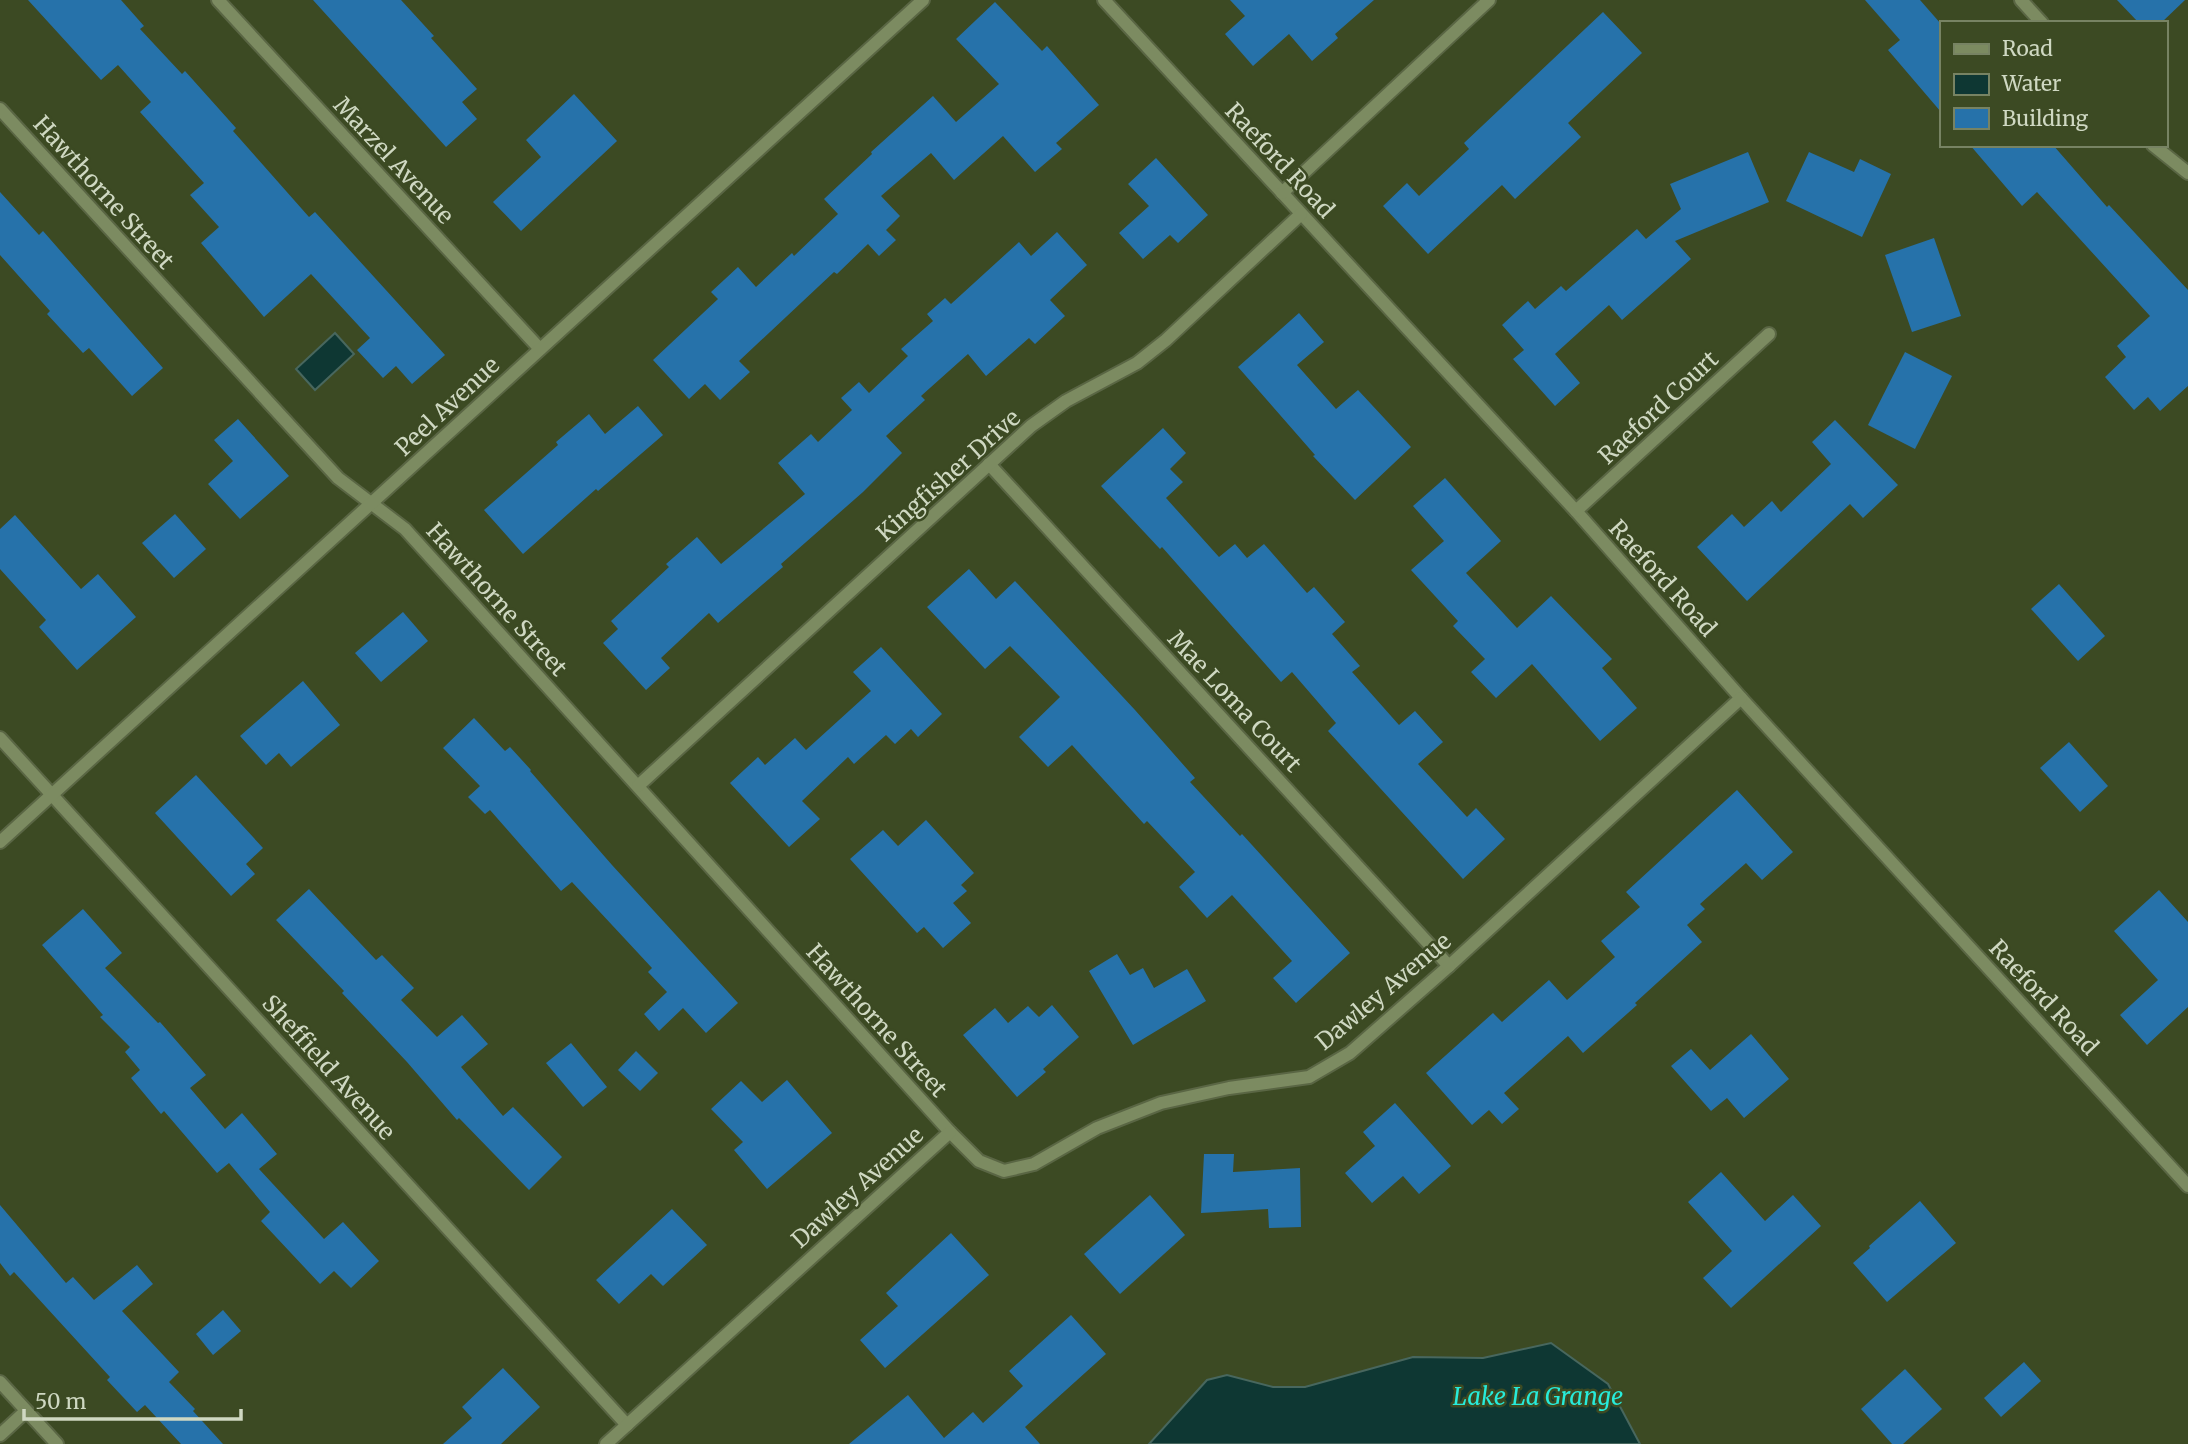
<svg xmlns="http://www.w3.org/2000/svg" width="2188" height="1444" viewBox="0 0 2188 1444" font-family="Merriweather,serif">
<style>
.water{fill:#0e3733;stroke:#48675e;stroke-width:2}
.building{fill:#2672aa}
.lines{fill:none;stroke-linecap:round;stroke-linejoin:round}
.minor-casing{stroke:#5a6644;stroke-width:16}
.minor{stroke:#7c8b61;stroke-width:12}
.labels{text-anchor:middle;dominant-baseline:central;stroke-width:5;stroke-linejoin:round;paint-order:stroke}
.street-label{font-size:23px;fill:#cfd8c2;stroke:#3c4a23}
.water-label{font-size:24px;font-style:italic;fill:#27ebda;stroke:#3c4a23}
</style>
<rect width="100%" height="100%" fill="#3c4a23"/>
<g class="water">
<path d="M335,333L354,354L315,390L296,369Z"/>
<path d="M1551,1343L1608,1384L1640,1444H1149L1207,1380L1227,1375L1273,1387H1305L1413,1357L1483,1358Z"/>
</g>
<g class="building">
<path d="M28,0H121L144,26L140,29L182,74L185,71L236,128L233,131L309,217L315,212L445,355L412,384L396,366L383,378L357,350L370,338L311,274L264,317L201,243L219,227L190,195L204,183L140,112L151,102L118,65L101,80Z"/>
<path d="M313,0H401L434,36L431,38L477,89L462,102L477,119L446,147Z"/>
<path d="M1230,0H1374L1335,34L1338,38L1312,61L1289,34L1253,66L1225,34L1245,16Z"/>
<path d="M1865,0H1920L1941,24V112L1888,50L1900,40Z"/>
<path d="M2117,0H2185L2161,23H2139Z"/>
<path d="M995,2L1042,51L1047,46L1099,105L1056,143L1062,149L1035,172L1003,136L954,180L931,153L881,196L900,216L886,230L896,240L879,256L868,244L837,274L834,272L739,361L750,372L720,400L705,384L689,399L653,360L718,299L711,292L738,267L756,287L792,253L794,256L838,214L824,199L872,154L871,152L933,96L956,122L999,84L956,39Z"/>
<path d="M1603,12L1642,53L1568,123L1581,137L1515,199L1502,185L1428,254L1383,206L1407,183L1419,196L1469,149L1464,143Z"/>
<path d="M574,94L617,141L521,231L493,202L541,157L526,140Z"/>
<path d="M1970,145H2053L2107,207L2109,205L2188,290V386L2160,411L2148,397L2134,410L2105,377L2126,357L2117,346L2150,316L2037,192L2022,206Z"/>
<path d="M1748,152L1769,202L1675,241L1691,259L1622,320L1609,305L1555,354L1580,383L1555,406L1513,359L1524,350L1502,325L1528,301L1535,309L1561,286L1566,291L1637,229L1646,239L1681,209L1670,184Z"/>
<path d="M1809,152L1854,172L1860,159L1891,174L1862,237L1786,201Z"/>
<path d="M1156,158L1208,215L1178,243L1170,235L1143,259L1119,233L1149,206L1128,184Z"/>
<path d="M0,192L39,235L43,231L163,368L132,396L89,348L83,353L47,314L50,311L0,255Z"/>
<path d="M1057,232L1087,265L1050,300L1065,316L1035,344L1029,338L986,376L968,354L921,396L925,400L886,436L902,453L863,492L781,564L783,567L718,623L709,613L661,658L670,668L646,690L603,643L618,629L611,621L669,567L666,564L697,537L721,564L805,494L778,463L811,434L818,442L852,410L841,398L859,382L869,393L908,356L901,349L933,321L927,314L945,298L951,304L1019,242L1031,256Z"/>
<path d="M1934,238L1961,316L1912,332L1885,255Z"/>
<path d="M1299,313L1324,342L1297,365L1336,409L1358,390L1411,447L1355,500L1313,456L1315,455L1238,367Z"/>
<path d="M1905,352L1952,376L1915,449L1868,425Z"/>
<path d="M638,406L663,435L598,491L596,489L523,554L484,510L558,445L556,442L589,414L605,434Z"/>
<path d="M238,419L289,476L240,519L208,484L233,461L214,440Z"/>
<path d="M1835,420L1898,485L1863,518L1850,504L1747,601L1697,547L1732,514L1744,527L1772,501L1781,512L1831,464L1812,442Z"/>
<path d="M1163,428L1186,453L1170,469L1183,482L1166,498L1219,557L1235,544L1247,558L1264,544L1307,593L1314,587L1345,622L1332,634L1360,666L1352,672L1399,725L1415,711L1443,742L1418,764L1467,817L1476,808L1505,839L1463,879L1328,731L1336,723L1292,672L1281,682L1162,547L1160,549L1101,486Z"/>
<path d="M1445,478L1501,541L1466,573L1517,628L1551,596L1612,659L1602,668L1637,708L1600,741L1532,664L1496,698L1471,672L1485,659L1453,626L1458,621L1411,570L1444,541L1413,506Z"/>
<path d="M175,514L206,549L174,578L142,543Z"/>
<path d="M15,515L81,589L98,574L136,617L77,670L39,627L46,620L0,569V529Z"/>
<path d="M969,569L996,599L1015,581L1135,710L1195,778L1190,782L1240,836L1242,834L1350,953L1296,1003L1273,978L1292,961L1232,895L1207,918L1179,887L1195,872L1147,821L1144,824L1072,745L1048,767L1019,737L1060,697L1010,646L985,669L927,607Z"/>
<path d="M2059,584L2105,636L2078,661L2031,609Z"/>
<path d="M403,612L428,641L381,682L355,653Z"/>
<path d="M881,647L942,714L918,737L911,729L895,744L886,735L854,764L848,757L802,801L820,819L789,847L730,783L758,757L765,765L795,738L806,750L871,691L853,672Z"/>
<path d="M303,681L340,725L291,767L279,753L266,765L240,736Z"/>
<path d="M474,718L505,751L510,747L531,770L530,771L612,865L738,1003L706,1033L683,1008L659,1031L644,1014L667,992L648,972L652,968L572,882L561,891L490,810L485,814L468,797L480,786L443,748Z"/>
<path d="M2069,742L2108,786L2080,812L2040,768Z"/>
<path d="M196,775L263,848L246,864L255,874L231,896L155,813Z"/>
<path d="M1737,790L1793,852L1762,880L1746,863L1700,904L1705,909L1687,925L1702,942L1635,1003L1637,1005L1583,1053L1568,1036L1504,1093L1519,1109L1502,1124L1489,1110L1472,1125L1426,1073L1493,1013L1502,1022L1549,980L1567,1000L1615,957L1601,941L1640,907L1626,892Z"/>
<path d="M926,820L974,873L961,885L967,891L953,903L971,923L943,948L924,927L917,933L850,859L883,830L898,846Z"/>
<path d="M309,889L376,960L382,955L414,988L401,1000L437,1037L462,1015L488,1044L461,1067L503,1116L513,1107L562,1157L529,1190L459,1118L457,1120L407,1062L342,993L344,991L276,920Z"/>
<path d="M2159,890L2188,922V1007L2147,1045L2120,1015L2158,980L2114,931Z"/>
<path d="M83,909L122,953L105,968L158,1023L160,1022L206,1075L190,1088L225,1129L242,1113L277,1154L259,1169L324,1239L343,1222L379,1261L351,1288L334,1271L320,1284L261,1221L270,1212L229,1163L217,1173L164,1111L161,1114L131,1078L140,1070L125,1052L130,1047L100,1017L103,1015L42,945Z"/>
<path d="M1117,954L1130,975L1143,968L1154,988L1187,969L1206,1001L1133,1045L1089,971Z"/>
<path d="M1052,1005L1079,1037L1043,1069L1046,1072L1017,1097L963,1035L995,1008L1008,1023L1028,1006L1039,1017Z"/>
<path d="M1751,1034L1789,1079L1744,1118L1727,1098L1711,1111L1671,1066L1691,1049L1710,1070Z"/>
<path d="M571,1043L607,1087L583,1107L546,1063Z"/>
<path d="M636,1051L658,1073L640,1091L618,1070Z"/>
<path d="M787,1080L832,1133L767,1189L734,1150L743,1142L711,1109L741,1081L762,1102Z"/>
<path d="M1395,1103L1451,1166L1419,1194L1403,1176L1372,1203L1345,1173L1375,1146L1363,1132Z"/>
<path d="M1204,1154H1234L1233,1172L1300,1168L1301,1227L1269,1228L1268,1209L1201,1213Z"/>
<path d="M1721,1172L1765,1221L1793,1195L1821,1226L1731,1308L1703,1278L1732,1251L1688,1202Z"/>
<path d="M1150,1195L1185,1235L1120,1294L1084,1254Z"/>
<path d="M1920,1201L1956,1243L1887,1302L1853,1263L1870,1248L1869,1246Z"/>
<path d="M0,1205L66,1283L73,1277L94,1300L137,1265L153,1284L122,1311L179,1372L169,1382L195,1409L193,1411L223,1444H181L145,1405L137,1412L107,1380L110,1377L14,1272L10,1276L0,1263Z"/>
<path d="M672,1209L707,1245L663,1286L651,1274L619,1304L596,1280Z"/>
<path d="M951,1233L989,1275L885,1368L860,1340L898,1306L886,1293Z"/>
<path d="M223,1310L241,1331L213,1355L196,1334Z"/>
<path d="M1071,1315L1106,1354L1025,1427L1040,1444H849L908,1395L944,1438L973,1412L983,1423L1023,1386L1009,1371Z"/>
<path d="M2024,1362L2041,1381L2001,1417L1984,1398Z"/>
<path d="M503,1368L540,1407L501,1444H443L472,1418L462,1407Z"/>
<path d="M1905,1369L1942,1409L1903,1444H1892L1861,1409Z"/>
</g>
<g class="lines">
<g class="minor-casing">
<g id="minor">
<path d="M218,0L540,349"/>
<path d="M1104,0L1576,511L1741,698L2188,1186"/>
<path d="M2021,0L2042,23"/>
<path d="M0,109L338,478L405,529L950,1132L979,1161L1004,1171L1034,1164L1097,1128L1161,1103L1229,1088L1309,1077L1350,1053L1449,966L1741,698"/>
<path d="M2153,145L2188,173"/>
<path d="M1282,193L1489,0"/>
<path d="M989,464L1449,966"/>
<path d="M1576,511L1769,334"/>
<path d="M0,738L627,1425"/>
<path d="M638,786L1031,426L1066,401L1137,363L1166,340L1301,214"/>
<path d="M0,842L923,0"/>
<path d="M0,1382L57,1444"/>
<path d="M0,1435L26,1411"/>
<path d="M606,1444L950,1132"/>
</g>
</g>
<use href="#minor" class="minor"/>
</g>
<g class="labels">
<g class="street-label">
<text transform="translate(394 160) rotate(47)">Marzel Avenue</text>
<text transform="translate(1280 160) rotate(47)">Raeford Road</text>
<text transform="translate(104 192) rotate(48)">Hawthorne Street</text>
<text transform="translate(447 406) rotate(-43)">Peel Avenue</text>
<text transform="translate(1658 407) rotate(-43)">Raeford Court</text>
<text transform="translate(948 475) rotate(-42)">Kingfisher Drive</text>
<text transform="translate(1663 578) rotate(48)">Raeford Road</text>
<text transform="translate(497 599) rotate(48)">Hawthorne Street</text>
<text transform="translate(1235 701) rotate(47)">Mae Loma Court</text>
<text transform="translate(1383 991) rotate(-40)">Dawley Avenue</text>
<text transform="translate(2044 997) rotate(47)">Raeford Road</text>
<text transform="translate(877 1020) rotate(48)">Hawthorne Street</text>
<text transform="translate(329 1067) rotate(48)">Sheffield Avenue</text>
<text transform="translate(857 1187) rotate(-42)">Dawley Avenue</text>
</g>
<g class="water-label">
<text x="1538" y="1396">Lake La Grange</text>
</g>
</g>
<rect x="1940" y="21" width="228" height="126" fill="#3c4a23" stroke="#778363" stroke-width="2"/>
<rect x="1954" y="44" width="35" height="10" fill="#7c8b61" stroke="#778363" stroke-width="2"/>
<text x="2002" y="56" font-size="21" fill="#cfd8c2">Road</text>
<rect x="1954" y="74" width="35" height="21" fill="#0e3733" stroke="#778363" stroke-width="2"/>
<text x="2002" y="91" font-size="21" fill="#cfd8c2">Water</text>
<rect x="1954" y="108" width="35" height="21" fill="#2672aa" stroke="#778363" stroke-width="2"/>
<text x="2002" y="126" font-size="21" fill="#cfd8c2">Building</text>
<path d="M24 1409v10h217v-10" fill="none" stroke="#cfd8c2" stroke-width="3.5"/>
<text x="35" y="1409" font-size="21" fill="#cfd8c2" stroke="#3c4a23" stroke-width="5" paint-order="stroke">50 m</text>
</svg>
